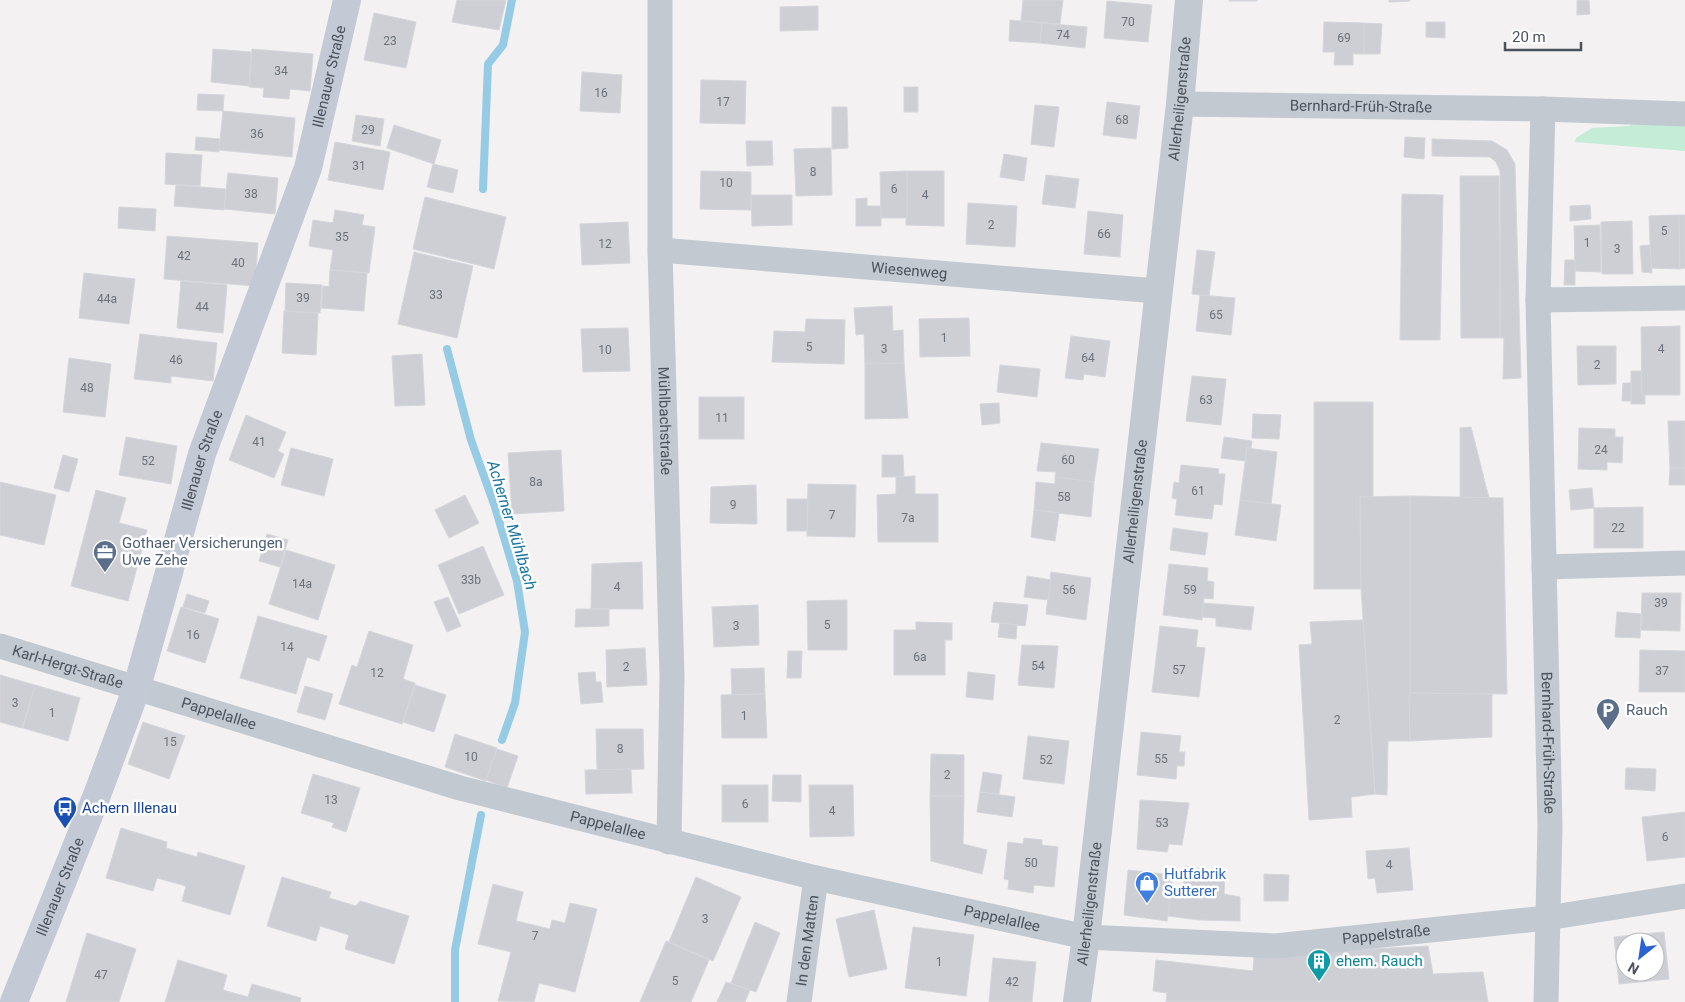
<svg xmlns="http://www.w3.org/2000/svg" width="1685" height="1002" viewBox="0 0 1685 1002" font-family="Roboto,sans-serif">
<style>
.green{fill:#c4ecd7}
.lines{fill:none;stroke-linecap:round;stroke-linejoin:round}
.stream{stroke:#95cbe5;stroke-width:8}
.building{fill:#cecfd4;stroke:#d5d6db;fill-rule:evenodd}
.minor{stroke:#c2c9d1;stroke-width:25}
.tertiary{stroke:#c2c9d1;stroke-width:28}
.secondary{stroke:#c3cad5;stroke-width:28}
.labels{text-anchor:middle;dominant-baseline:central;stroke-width:5;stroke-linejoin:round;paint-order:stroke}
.number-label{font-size:12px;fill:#6b717a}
.street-label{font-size:15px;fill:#4a525c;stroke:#fff}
.service-label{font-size:15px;fill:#4e5e75;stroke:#fff;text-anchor:start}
.transit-label{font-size:15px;fill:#164399;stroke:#fff;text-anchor:start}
.shop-label{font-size:15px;fill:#366cbe;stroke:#fff;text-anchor:start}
.culture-label{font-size:15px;fill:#0d838f;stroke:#fff;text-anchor:start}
.water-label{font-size:16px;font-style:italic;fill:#1a75a0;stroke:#fff}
</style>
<rect width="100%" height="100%" fill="#f3f1f1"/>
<path class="green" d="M1638,119L1685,122V151L1575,142L1576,138L1592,128L1629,126Z"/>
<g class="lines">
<g class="stream">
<path d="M483,189L488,64L503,45L512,0"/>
<path d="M447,349L471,440L495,507L517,581L525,632L515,703L502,740"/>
<path d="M455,1002V950L481,815"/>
</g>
</g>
<g class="building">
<path d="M457,0H506L499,30L452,22Z"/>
<path d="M1023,0H1063L1060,24L1021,21Z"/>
<rect x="1229" y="0" width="28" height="1"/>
<path d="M1389,0H1410V1L1389,2Z"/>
<path d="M1577,0H1589L1590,14L1577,15Z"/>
<path d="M1107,1L1152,5L1148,42L1104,38Z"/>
<path d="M818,6V30L780,31V7Z"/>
<path d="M374,13L416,22L406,68L364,60Z"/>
<path d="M1010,20L1042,23L1040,43L1009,41Z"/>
<path d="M1324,22L1364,23V54H1353V65H1334L1335,52H1323Z"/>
<path d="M1426,22H1445V38L1426,37Z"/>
<path d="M1042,23L1087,27L1085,48L1040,43Z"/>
<path d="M1364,23L1382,24L1380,54H1364Z"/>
<path d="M213,49L251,52L249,86L211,82Z"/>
<path d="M252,49L313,54L310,91L290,89L289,99L263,97L264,88L249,87Z"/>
<path d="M582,72L622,75L620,113L580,111Z"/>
<path d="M701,80L746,81L745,124L700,123Z"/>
<rect x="904" y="87" width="14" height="25"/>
<path d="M198,94L224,95L223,111L197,110Z"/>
<path d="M1107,102L1140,106L1136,139L1103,135Z"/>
<path d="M1035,105L1059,107L1054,147L1031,144Z"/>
<path d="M832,107H847L848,148L832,149Z"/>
<path d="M223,111L295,118L292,157L219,150Z"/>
<path d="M356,115L384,119L380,146L352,141Z"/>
<path d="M394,125L441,140L434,164L387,148Z"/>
<path d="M196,137L220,139L219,152L195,150Z"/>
<path d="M1405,137L1425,138L1424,159L1404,157Z"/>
<path d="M1432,139L1492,141L1507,150L1515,164L1521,378L1503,379L1504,338H1500V171L1496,162L1490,157L1432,156Z"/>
<path d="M746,141H772L773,165L747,166Z"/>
<path d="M335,142L390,152L383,190L328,180Z"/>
<path d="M831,148L832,195L796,196L794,149Z"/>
<path d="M166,153L202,155L200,186L165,184Z"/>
<path d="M1004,154L1027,158L1024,181L1000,177Z"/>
<path d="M433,164L458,170L453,193L427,187Z"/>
<path d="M701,171L751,172V210L700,209Z"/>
<path d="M907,171H944V226L906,225Z"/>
<path d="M907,171V218H881L880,172Z"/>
<path d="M228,173L278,178L275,214L224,209Z"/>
<path d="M1046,175L1079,179L1075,208L1042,204Z"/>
<path d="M1460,176H1499L1500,338H1461Z"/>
<path d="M176,185L226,189L224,210L174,206Z"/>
<path d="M1402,194L1443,195L1440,340H1400Z"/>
<path d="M751,195H792V225L752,226Z"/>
<path d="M425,197L506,217L494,269L413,249Z"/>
<path d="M867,198V206H881V226H856V199Z"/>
<path d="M968,203L1017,206L1015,247L966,244Z"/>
<path d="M1590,205L1591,219L1570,221V206Z"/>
<path d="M119,207L156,209L155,231L118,228Z"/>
<path d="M335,210L364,215L362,225L375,227L369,273L330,270L333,250L309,246L313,220L333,223Z"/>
<path d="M1088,211L1123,215L1120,257L1084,254Z"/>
<path d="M1679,215L1680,269L1651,268L1649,216Z"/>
<path d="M1679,215H1685V268L1680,269Z"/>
<path d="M1632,221L1633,274H1602L1601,222Z"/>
<path d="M628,222L630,263L582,265L580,224Z"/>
<path d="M1600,225L1601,272L1575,271L1574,226Z"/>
<path d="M167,236L258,243L255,286L164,279Z"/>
<path d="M1650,245L1652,273L1642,272L1640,246Z"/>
<path d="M1197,250L1215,252L1209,296L1192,294Z"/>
<path d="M414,252L473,266L457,338L398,324Z"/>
<path d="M1565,260H1575V285H1564Z"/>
<path d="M330,270L367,273L364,311L321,308L323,286L329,287Z"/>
<path d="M84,273L135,279L129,324L79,318Z"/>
<path d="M181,281L227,285L223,333L177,328Z"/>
<path d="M286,283L322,285L320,313L285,311Z"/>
<path d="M1200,295L1235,298L1231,335L1196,331Z"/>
<path d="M892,306L893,331L903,330L904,363L865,364L864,334L856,335L854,308Z"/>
<path d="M284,311L318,313L316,355L282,353Z"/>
<path d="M969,318L970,356L920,357L919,319Z"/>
<path d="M806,319L845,320L844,364L772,362L774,331L805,332Z"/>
<path d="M1680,326V395H1642L1641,327Z"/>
<path d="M628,328L630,371L583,372L581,329Z"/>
<path d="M140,334L217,343L213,381L171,376V383L134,379Z"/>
<path d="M1071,336L1110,341L1105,377L1084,374L1083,380L1065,378Z"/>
<path d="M1577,346H1616V384L1578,385Z"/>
<path d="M422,354L425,405L395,406L392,356Z"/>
<path d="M69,358L111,364L105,417L63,412Z"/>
<path d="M904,363L908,418L865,419V364Z"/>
<path d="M1000,365L1040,369L1037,397L997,392Z"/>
<path d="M1631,371H1641L1642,395H1645V404H1631Z"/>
<path d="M1192,376L1226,379L1221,425L1186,421Z"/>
<path d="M1623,383H1631V401H1622Z"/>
<rect x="699" y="397" width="45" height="42"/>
<path d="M1314,402H1373V497H1360L1361,589H1314Z"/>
<path d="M999,403L1000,423L982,425L980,404Z"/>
<path d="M1253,414L1281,415L1279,439L1252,438Z"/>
<path d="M246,415L286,432L278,451L284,454L274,478L229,460Z"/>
<path d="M1668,421H1685V468H1670Z"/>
<path d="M1471,427L1489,498H1460V428Z"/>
<path d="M1579,428L1615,429V437H1623L1622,463L1607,462V470L1578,469Z"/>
<path d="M126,437L177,446L171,484L119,475Z"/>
<path d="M1224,437L1252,441L1251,448H1247L1245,461L1221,458Z"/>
<path d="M1041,443L1099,449L1094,482L1055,477L1056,472L1037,471Z"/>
<path d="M291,448L333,459L324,496L281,485Z"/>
<path d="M1247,448L1277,452L1271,504L1240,500Z"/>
<path d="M561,450L564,511L512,514L508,453Z"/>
<path d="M63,455L78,459L69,492L54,488Z"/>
<path d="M882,455H903L904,477H882Z"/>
<path d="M1181,465L1219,469L1218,474H1225L1222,505L1214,504L1212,519L1175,515L1177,499L1172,498L1174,482L1179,483Z"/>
<path d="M1670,468H1685V485H1669Z"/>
<path d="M915,476V494H938V542H878L877,495L896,494V477Z"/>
<path d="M1055,477L1094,482L1091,517L1034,510L1036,482L1055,484Z"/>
<path d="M0,482L56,495L44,545L0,535Z"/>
<path d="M808,484L856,485L855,537L807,536Z"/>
<path d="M756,485L757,524L710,523L711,487Z"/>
<path d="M1592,488L1594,508L1571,510L1569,490Z"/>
<path d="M96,490L126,498L119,523L147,530L128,601L71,586Z"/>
<path d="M465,495L479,523L449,538L435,510Z"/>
<path d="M1410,496L1503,498L1507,694L1409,693Z"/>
<path d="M1410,496V741H1388L1387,795L1375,794L1361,589L1360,497Z"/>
<path d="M787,499H808L807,531H787Z"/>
<path d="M1240,500L1281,505L1276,541L1235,535Z"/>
<path d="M1643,507V548H1594V508Z"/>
<path d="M1034,510L1059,513L1055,541L1031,537Z"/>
<path d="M1173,528L1208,533L1205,555L1170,550Z"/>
<path d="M267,534L288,540L280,567L259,561Z"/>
<path d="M483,546L504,595L459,614L438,565Z"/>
<path d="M286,550L335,565L318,620L269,604Z"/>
<path d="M642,562L643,609H591L592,564Z"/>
<path d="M1169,564L1208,568L1207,581L1214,582L1213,599L1204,598L1202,620L1163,615Z"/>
<path d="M1051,572L1091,578L1086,620L1046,614Z"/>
<path d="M1027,576L1051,580L1048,600L1024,597Z"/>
<path d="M1642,593H1681L1680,631L1641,630Z"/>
<path d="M187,594L209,601L205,613L183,607Z"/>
<path d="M448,597L461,626L447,632L434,602Z"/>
<path d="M847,600V650H808L807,601Z"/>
<path d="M994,602L1028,605L1025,626L991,622Z"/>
<path d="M1203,603L1254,607L1251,630L1216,626V618L1202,617Z"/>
<path d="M758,605L759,645L714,647L712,607Z"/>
<path d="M181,607L219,619L205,663L167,651Z"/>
<path d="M576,609H609V626L575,627Z"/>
<path d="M1617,612L1641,614L1640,638L1615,637Z"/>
<path d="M258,616L327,636L319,661L307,657L296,694L240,678Z"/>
<path d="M1363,620L1375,794L1351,797L1352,817L1309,820L1299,645L1312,644L1310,622Z"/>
<path d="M916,622L952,623V640H945V675H894V630H916Z"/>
<path d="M1000,623L1017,625L1016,639L998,637Z"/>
<path d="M1160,626L1198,630L1196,647L1205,648L1199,697L1152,692Z"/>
<path d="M369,631L413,645L403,679L415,683L402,724L339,704L352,665L357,667Z"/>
<path d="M1022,645L1058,646L1054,688L1018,685Z"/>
<path d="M645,648L647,685L607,687L606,650Z"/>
<path d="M1640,650L1685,651V692H1639Z"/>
<path d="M788,651H802L801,678H787Z"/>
<path d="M764,668L765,694L732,695L731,669Z"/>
<path d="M595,672L596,682H601L603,702L581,704L578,673Z"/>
<path d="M968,672L995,675L993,700L966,697Z"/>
<path d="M0,675L35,685L22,728L0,722Z"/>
<path d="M35,685L80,698L68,741L23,728Z"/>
<path d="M415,685L446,695L434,732L403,722Z"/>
<path d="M305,686L333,694L325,720L297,712Z"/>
<path d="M1409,693L1492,694V737L1410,741Z"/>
<path d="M765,694L767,738H722L721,695Z"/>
<path d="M143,722L185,736L169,779L128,764Z"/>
<path d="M596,729H643L644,769L597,770Z"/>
<path d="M1141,732L1181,736L1179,752H1185L1184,766H1177L1176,779L1137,775Z"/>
<path d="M455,734L497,748L486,781L445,767Z"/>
<path d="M1028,736L1069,741L1064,784L1023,779Z"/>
<path d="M497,749L518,756L507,788L486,780Z"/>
<path d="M931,754L964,755V796H930Z"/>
<path d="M1626,768L1656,769L1655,791L1625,789Z"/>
<path d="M631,769L632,793L586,794L585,770Z"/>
<path d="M983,772L1002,775L999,794L980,792Z"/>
<path d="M313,774L360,788L346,832L332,827L334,823L301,813Z"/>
<path d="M773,775H801V802L772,801Z"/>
<rect x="722" y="785" width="46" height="37"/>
<path d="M809,785H853L854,836L810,837Z"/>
<path d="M980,792L1015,797L1012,817L977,812Z"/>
<path d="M930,796H964L963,844L987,850L982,874L931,861Z"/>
<path d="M1140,800L1189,803L1182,845L1169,844L1167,852L1137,849Z"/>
<path d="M1685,812V857L1647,861L1642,817Z"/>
<path d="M121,828L167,842L166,848L197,857L198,852L245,866L230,915L182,901L186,886L157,878L153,891L106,878Z"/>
<path d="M1024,838L1042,840V845L1058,847L1054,887L1034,885L1033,893L1008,889L1009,880L1004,879L1008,842L1023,844Z"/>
<path d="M1409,848L1413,890L1377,893L1375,878L1368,879L1366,851Z"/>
<path d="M1185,866L1225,873L1224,894L1240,897V921L1199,920L1168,916L1171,893L1183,895Z"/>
<path d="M1128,870L1173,875L1167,921L1124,915Z"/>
<path d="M1264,874L1289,875L1288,901H1264Z"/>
<path d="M282,877L331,892L329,898L356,906L360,901L409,916L394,964L345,949L349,935L320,926L316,941L267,926Z"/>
<path d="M696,877L741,897L713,961L669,942Z"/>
<path d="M493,884L523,892L516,921L550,929L552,920L565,923L570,903L597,909L575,992L539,983L534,1002L498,1001L511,952L478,944Z"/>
<path d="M874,910L887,969L849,977L836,919Z"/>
<path d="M755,922L780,933L756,992L731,983Z"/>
<path d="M913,927L974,935L966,996L905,988Z"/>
<path d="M1664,932L1669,979L1619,984L1614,937ZM1625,942H1655V972H1625Z"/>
<path d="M87,933L136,949L119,1002H66Z"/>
<path d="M666,941L709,960L691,1002H640Z"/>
<path d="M1428,946L1433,974L1483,972L1488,1002H1166L1167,993L1153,991L1156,960L1253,971L1254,955Z"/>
<path d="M993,958L1036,962L1032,1002H989Z"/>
<path d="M178,960L227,975L223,990L248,997L252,984L301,998L300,1002H165Z"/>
<path d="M726,982L750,990L745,1002H717Z"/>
</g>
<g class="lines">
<g class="minor">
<path id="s1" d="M660,0V250L672,677L669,842"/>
<path id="s2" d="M1180,104L1543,109L1685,114"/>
<path id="s3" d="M1543,109L1538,300L1550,826L1546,1002"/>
<path id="s4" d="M660,250L1157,291"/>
<path d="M1538,300L1685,298"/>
<path d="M1544,567L1685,563"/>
<path id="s5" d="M0,646L460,788L816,878L1086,937L1275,946L1547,918L1685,896"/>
<path id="s6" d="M799,1002L816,878"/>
</g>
<path class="tertiary" id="s7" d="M1077,1002L1086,937L1180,104L1189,0"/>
<path class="secondary" id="s8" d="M14,1002L97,795L137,687L202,454L308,168L347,0"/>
</g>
<defs>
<g id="office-pin" transform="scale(1.25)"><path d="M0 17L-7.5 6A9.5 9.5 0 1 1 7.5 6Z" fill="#5c6f8a" stroke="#fff"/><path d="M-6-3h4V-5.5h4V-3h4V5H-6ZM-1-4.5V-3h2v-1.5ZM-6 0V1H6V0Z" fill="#fff"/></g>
<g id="parking-pin" transform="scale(1.25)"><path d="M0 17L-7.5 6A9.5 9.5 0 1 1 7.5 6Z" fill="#5c6f8a" stroke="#fff"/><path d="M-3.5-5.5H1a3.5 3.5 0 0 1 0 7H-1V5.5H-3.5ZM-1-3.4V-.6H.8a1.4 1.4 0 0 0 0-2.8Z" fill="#fff"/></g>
<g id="bus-pin" transform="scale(1.25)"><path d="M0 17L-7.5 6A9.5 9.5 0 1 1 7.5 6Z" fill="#1a4fb4" stroke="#fff"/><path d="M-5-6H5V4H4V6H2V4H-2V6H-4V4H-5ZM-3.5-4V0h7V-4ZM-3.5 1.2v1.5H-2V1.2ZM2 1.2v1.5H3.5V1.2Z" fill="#fff"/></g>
<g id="shop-pin" transform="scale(1.25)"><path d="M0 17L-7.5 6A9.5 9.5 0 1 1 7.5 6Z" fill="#3f7fe0" stroke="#fff"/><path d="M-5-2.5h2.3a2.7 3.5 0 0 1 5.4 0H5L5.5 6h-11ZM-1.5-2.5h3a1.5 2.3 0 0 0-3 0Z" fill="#fff"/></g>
<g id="building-pin" transform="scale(1.25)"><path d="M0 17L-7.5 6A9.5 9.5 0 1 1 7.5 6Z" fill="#0f9aa8" stroke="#fff"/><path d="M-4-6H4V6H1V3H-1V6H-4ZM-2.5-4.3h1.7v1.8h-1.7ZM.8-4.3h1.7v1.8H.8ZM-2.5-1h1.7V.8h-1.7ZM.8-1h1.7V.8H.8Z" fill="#fff"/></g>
</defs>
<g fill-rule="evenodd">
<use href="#office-pin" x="105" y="552"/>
<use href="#parking-pin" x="1608" y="710"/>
<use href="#bus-pin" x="65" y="808"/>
<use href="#shop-pin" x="1147" y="883"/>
<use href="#building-pin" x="1319" y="961"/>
</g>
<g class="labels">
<g class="number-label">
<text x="1128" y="22">70</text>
<text x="1063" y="35">74</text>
<text x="1344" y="38">69</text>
<text x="390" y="41">23</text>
<text x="281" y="71">34</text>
<text x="601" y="93">16</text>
<text x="723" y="102">17</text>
<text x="1122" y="120">68</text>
<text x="368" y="130">29</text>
<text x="257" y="134">36</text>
<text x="359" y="166">31</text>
<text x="813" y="172">8</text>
<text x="726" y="183">10</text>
<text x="894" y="189">6</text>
<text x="251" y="194">38</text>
<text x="925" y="195">4</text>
<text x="991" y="225">2</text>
<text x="1664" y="231">5</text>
<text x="1104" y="234">66</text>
<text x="342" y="237">35</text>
<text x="1587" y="243">1</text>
<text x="605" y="244">12</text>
<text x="1617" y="249">3</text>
<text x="184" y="256">42</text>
<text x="238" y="263">40</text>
<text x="436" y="295">33</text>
<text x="303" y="298">39</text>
<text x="107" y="299">44a</text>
<text x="202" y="307">44</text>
<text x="1216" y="315">65</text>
<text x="944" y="338">1</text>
<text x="809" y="347">5</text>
<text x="884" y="349">3</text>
<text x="1661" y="349">4</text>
<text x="605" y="350">10</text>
<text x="1088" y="358">64</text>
<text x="176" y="360">46</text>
<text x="1597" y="365">2</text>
<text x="87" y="388">48</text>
<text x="1206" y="400">63</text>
<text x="722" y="418">11</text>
<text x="259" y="442">41</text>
<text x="1601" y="450">24</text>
<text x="1068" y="460">60</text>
<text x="148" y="461">52</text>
<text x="536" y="482">8a</text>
<text x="1198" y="491">61</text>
<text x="1064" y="497">58</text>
<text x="733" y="505">9</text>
<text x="832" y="515">7</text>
<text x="908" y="518">7a</text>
<text x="1618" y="528">22</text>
<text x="471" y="580">33b</text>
<text x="302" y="584">14a</text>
<text x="617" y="587">4</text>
<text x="1069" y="590">56</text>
<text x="1190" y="590">59</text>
<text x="1661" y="603">39</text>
<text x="827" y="625">5</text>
<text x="736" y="626">3</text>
<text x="193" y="635">16</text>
<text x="287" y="647">14</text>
<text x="920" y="657">6a</text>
<text x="1038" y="666">54</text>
<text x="626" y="667">2</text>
<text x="1179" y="670">57</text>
<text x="1662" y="671">37</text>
<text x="377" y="673">12</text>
<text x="15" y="703">3</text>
<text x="52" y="713">1</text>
<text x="744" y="716">1</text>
<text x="1337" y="720">2</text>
<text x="170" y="742">15</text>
<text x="620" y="749">8</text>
<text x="471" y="757">10</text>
<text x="1161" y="759">55</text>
<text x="1046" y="760">52</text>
<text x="947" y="775">2</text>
<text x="331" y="800">13</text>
<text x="745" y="804">6</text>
<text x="832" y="811">4</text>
<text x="1162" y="823">53</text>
<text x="1665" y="837">6</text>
<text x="1031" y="863">50</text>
<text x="1389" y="865">4</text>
<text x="705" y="919">3</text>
<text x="535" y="936">7</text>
<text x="939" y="962">1</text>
<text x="101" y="975">47</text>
<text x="675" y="981">5</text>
<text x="1012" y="982">42</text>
</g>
<g class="street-label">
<text stroke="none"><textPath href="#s8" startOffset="979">Illenauer Straße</textPath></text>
<text stroke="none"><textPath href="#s7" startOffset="909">Allerheiligenstraße</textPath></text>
<text stroke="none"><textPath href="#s2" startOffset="181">Bernhard-Früh-Straße</textPath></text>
<text stroke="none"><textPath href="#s4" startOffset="250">Wiesenweg</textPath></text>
<text stroke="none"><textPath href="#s1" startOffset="421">Mühlbachstraße</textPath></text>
<text stroke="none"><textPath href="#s8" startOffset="574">Illenauer Straße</textPath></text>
<text stroke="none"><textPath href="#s7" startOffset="504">Allerheiligenstraße</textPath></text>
<text stroke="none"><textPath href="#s5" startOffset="71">Karl-Hergt-Straße</textPath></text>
<text stroke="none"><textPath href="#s5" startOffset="229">Pappelallee</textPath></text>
<text stroke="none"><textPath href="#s3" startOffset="634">Bernhard-Früh-Straße</textPath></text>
<text stroke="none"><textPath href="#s5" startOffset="634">Pappelallee</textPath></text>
<text stroke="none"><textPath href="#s8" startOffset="124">Illenauer Straße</textPath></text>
<text stroke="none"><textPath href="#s7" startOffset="99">Allerheiligenstraße</textPath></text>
<text stroke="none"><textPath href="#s5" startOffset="1039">Pappelallee</textPath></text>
<text stroke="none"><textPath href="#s5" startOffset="1426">Pappelstraße</textPath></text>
<text stroke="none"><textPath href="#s6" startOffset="62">In den Matten</textPath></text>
</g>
<g class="service-label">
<text x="122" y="543">Gothaer Versicherungen<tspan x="122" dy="17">Uwe Zehe</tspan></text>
<text x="1626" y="710">Rauch</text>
</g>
<g class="transit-label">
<text x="82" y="808">Achern Illenau</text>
</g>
<g class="shop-label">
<text x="1164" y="874">Hutfabrik<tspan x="1164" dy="17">Sutterer</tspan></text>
</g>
<g class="culture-label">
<text x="1336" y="961">ehem. Rauch</text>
</g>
<g class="water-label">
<text transform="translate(512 525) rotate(73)">Acherner Mühlbach</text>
</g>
</g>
<g transform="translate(1640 957) rotate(210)"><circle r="24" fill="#ffffff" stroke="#b7babe"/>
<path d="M0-4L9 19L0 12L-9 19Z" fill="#2a62d3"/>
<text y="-8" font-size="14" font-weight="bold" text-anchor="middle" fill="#4a525c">N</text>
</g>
<path d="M1505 42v8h76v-8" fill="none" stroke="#4a525c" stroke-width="2.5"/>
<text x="1512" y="42" font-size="15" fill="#4a525c" stroke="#ffffff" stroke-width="4" paint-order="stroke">20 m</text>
</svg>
